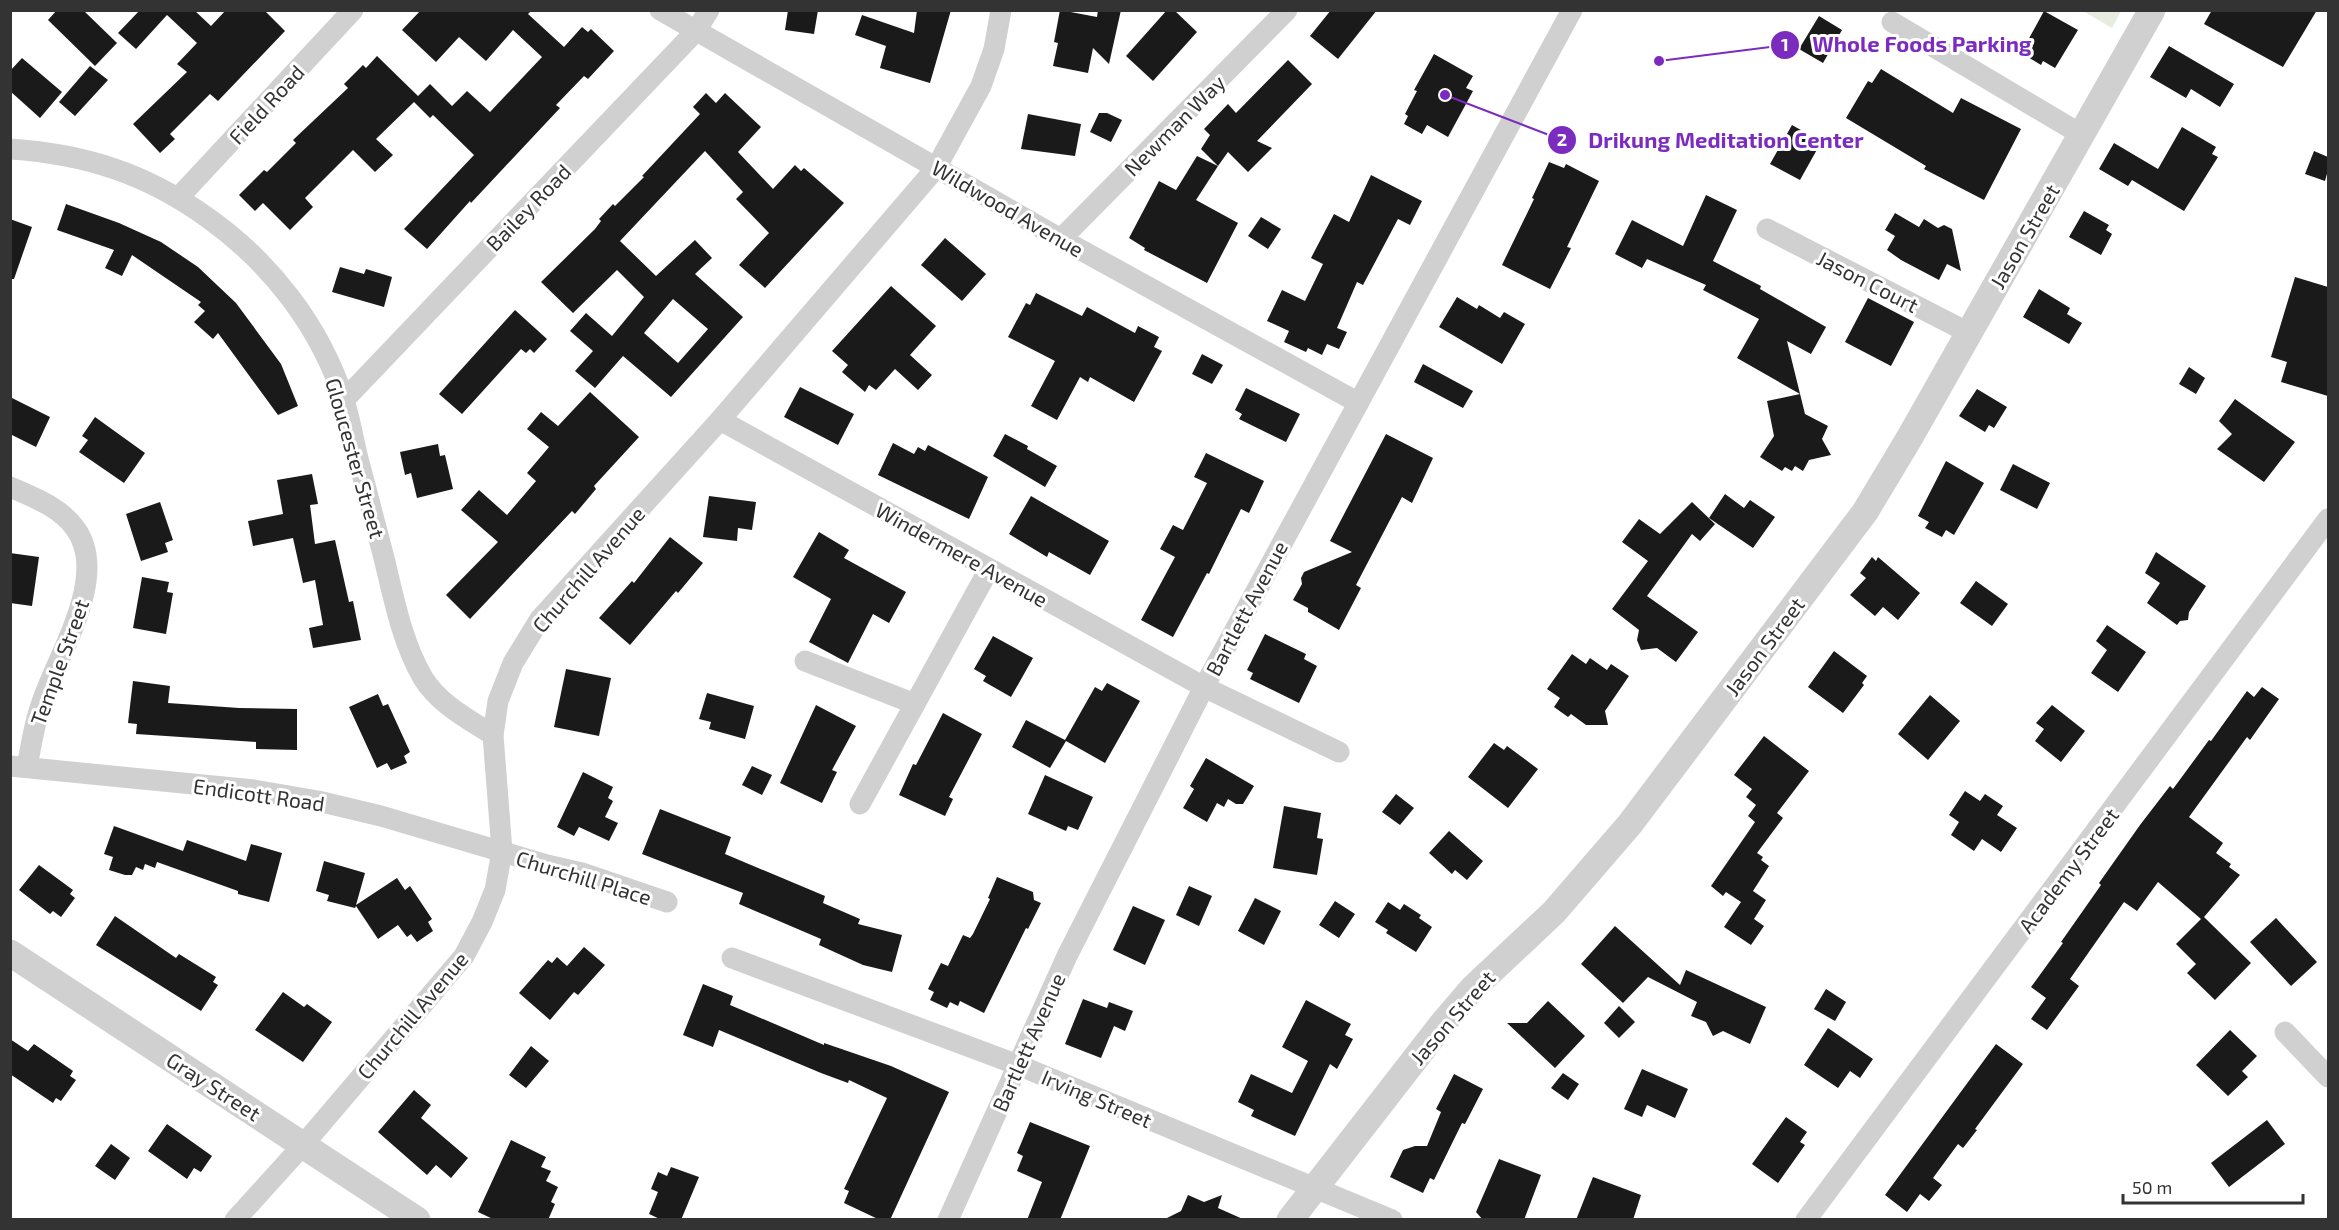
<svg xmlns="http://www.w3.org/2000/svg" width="2339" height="1230" viewBox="0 0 2339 1230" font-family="'Exo 2',sans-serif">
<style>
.green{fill:#e6ecdf}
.building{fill:#1a1a1a;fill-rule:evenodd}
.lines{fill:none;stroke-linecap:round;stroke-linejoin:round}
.minor{stroke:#d0d0d0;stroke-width:21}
.tertiary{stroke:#d0d0d0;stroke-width:27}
.labels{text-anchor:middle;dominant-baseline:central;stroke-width:6;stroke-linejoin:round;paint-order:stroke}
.street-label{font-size:21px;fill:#333;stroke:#fff}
.leader{fill:none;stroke:#7b2cbf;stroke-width:2}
.callout-dot{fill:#7b2cbf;stroke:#fff;stroke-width:2}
.mark-label{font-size:18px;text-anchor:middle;font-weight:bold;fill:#fff}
.callout-label{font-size:22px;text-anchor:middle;font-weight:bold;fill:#7b2cbf;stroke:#fff;stroke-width:6;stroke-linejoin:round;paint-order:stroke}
</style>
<rect width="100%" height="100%" fill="#fff"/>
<path class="green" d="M2083,11H2121L2112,28Z"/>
<g class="building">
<path d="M57,10H83L117,43L95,66L48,20Z"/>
<path d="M140,10H194L211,26L226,10H264L285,31L218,101L210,94L170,134L175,139L160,153L133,124L187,72L177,64L197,43L167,15L136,49L118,33Z"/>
<path d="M421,10H532L528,14L564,47L582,27L588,32L591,29L614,51L588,79L584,76L556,105L560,108L471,203L470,201L427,249L404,229L474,155L433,115L430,118L414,102L376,139L393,155L375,172L353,150L305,198L313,207L290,230L263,203L255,211L239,195L264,170L267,172L296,143L293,140L348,88L344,84L363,65L366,68L377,56L418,96L430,84L452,106L467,91L490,112L542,57L513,30L486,61L459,37L436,62L402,30Z"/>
<path d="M788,10H818L814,34L785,30Z"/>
<path d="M917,10H951L930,83L880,68L886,46L855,35L862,15L914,33Z"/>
<path d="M1060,10L1097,17L1098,10H1121L1109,64L1093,48L1088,73L1053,66L1058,43L1054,42Z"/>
<path d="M1167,10H1174L1197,32L1153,81L1126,56Z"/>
<path d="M1331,10H1377L1338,59L1310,36Z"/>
<path d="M2212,10H2317L2283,67L2204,24Z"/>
<path d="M2044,11L2078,30L2055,68L2043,61L2041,65L2021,53Z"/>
<path d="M1819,16L1842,30L1823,63L1799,49Z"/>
<path d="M2169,46L2234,84L2220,107L2191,89L2186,98L2150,77Z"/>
<path d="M1434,54L1473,76L1466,88L1473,91L1448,137L1427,125L1422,134L1404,124L1408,116L1405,114L1417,91L1414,90Z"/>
<path d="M22,58L62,92L40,118L10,91V71Z"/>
<path d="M1288,60L1312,84L1257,141L1272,148L1248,172L1228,152L1218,166L1201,149L1210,135L1204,129L1228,104L1236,113Z"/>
<path d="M90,66L108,80L75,116L59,102Z"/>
<path d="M1881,69L1953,113L1961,98L2021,129L1984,200L1924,169L1926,166L1846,118L1868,81L1872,83Z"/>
<path d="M706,93L716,103L725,93L761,127L738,152L773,189L795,165L801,171L804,168L844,203L765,288L739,265L769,233L736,199L743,192L705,151L620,241L656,276L695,240L712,258L695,274L743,317L671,397L623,356L595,388L575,371L593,351L570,331L586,313L612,336L644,297L617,270L573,313L541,282L595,229L601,221L599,219L613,204L615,206L644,177L642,176L700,114L693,107ZM673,299L708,329L678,363L644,333Z"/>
<path d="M1099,113H1107L1122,120L1111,142L1090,132Z"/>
<path d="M1028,114L1081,124L1075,156L1021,149Z"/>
<path d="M1792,125L1815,138L1812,142L1819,146L1800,180L1770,164Z"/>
<path d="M2182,127L2216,147L2212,154L2218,157L2184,211L2132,180L2128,186L2099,169L2114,143L2158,169Z"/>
<path d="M2314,151L2328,157V170L2325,181L2305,174Z"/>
<path d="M1197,156L1218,166L1196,200L1238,223L1207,283L1144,250L1145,248L1129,238L1159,181L1176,190Z"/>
<path d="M1549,162L1564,168L1566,164L1599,181L1567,247L1571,248L1550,289L1502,265L1534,199L1532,198Z"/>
<path d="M1371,175L1422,201L1410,225L1398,219L1363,285L1357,282L1337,328L1347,332L1339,349L1327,344L1322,355L1308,348L1306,352L1284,342L1289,331L1267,321L1282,290L1305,301L1323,264L1311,258L1334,214L1349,222Z"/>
<path d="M1706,195L1737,210L1713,261L1761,286L1760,289L1826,327L1811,354L1787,341L1805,414L1828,426L1822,439L1831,455L1809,460L1803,471L1795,466L1792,471L1785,467L1782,471L1760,457L1774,436L1767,401L1800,394L1737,358L1759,319L1703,290L1706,285L1647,259L1642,268L1615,254L1632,220L1683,246Z"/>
<path d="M66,204L119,223L161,242L198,267L236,303L281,364L298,406L278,415L218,333L213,339L194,322L205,311L198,305L201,302L132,255L122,276L105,268L114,250L57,230Z"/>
<path d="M2084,211L2109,225L2106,230L2112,234L2101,255L2069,237Z"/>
<path d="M1895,213L1919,227L1924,219L1938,228L1944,225L1952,229L1961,271L1947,264L1939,280L1901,260L1887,250L1895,236L1885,230Z"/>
<path d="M1261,217L1281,229L1268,249L1248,236Z"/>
<path d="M10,219L32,227L14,279H10Z"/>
<path d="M945,238L986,274L962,301L921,265Z"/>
<path d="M340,267L364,274L366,269L392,277L384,307L332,292Z"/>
<path d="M2295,277L2328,287V396L2281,382L2287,362L2271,357Z"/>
<path d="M891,286L936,326L910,355L932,375L918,390L895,369L876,390L869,385L865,392L842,372L848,365L832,351Z"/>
<path d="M2039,289L2070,308L2067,314L2082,323L2069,344L2023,317Z"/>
<path d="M1036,293L1082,316L1087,307L1135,333L1138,326L1159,337L1154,347L1162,351L1134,402L1090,377L1088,382L1080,377L1057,420L1031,406L1055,361L1008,337L1026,303L1030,305Z"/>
<path d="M1457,297L1477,309L1479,305L1500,318L1504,312L1525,324L1502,364L1439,327Z"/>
<path d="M1868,298L1914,322L1891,366L1845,342Z"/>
<path d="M515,310L547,339L534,353L530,349L526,353L521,349L462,414L439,394Z"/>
<path d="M1202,354L1223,365L1212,384L1192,374Z"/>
<path d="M1423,364L1473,391L1463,408L1414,382Z"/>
<path d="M2189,367L2205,378L2196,394L2179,384Z"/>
<path d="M800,387L854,414L838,445L784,417Z"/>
<path d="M1246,388L1300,414L1286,442L1239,419L1242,414L1235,410Z"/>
<path d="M1977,389L2007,407L1994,428L1989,425L1985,432L1959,416Z"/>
<path d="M590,392L639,437L594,486L596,489L575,514L572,511L470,619L446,595L498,542L461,510L479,490L507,515L536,481L527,473L549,447L527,429L541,412L558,426Z"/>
<path d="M10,397L50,417L36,447L10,434Z"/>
<path d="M2235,399L2295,442L2264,482L2217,449L2232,434L2219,421Z"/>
<path d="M95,417L145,453L124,483L79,452L88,440L82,436Z"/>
<path d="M1005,434L1028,446L1027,449L1057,466L1045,487L993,456Z"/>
<path d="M1386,434L1433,458L1412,503L1402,497L1356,585L1361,588L1339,630L1308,612V608L1293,600L1302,584L1301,578L1304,572L1352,552L1330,541Z"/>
<path d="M893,443L914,454L918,447L925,451L928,445L988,477L969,519L878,475Z"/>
<path d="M438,444L440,456L445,455L453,489L417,498L411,473L405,475L400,452Z"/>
<path d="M1206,453L1264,481L1249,513L1241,509L1209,574L1207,573L1173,637L1141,620L1175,557L1160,549L1173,525L1183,530L1207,483L1194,477Z"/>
<path d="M1946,461L1984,483L1954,535L1946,530L1942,537L1925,528L1929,522L1918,516Z"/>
<path d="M2013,464L2050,483L2037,509L2000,490Z"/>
<path d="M312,474L318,504L310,505L315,544L335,540L349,602L353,601L361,640L313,648L309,628L323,625L315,580L303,583L293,538L253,546L248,521L283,514L277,480Z"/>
<path d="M1725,494L1744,508L1750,500L1775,517L1753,548L1709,518Z"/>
<path d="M709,496L756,502L752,530L738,528L737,541L703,537Z"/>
<path d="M1031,496L1109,541L1090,575L1049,552L1047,557L1009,534Z"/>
<path d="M160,502L173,540L165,543L168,552L141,561L126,514Z"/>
<path d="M1692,502L1715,524L1700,541L1692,534L1647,596L1698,632L1676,662L1657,648L1641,650L1637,640L1639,630L1612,609L1648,561L1622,542L1639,519L1660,534Z"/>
<path d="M819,532L849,550L844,558L906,592L889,623L873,614L848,663L809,642L831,599L793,577Z"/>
<path d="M670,537L703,563L678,593L676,591L630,645L599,618L632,581L634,583Z"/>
<path d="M2156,552L2206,586L2189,612L2188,620L2180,621L2177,625L2147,603L2160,583L2145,573Z"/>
<path d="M10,553L39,557L32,606L10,603Z"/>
<path d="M1872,557L1876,561L1878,557L1920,593L1898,620L1883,607L1875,616L1850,595L1866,578L1860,573Z"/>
<path d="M142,577L169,582L167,592L173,593L166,634L133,628Z"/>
<path d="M1976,581L2008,604L1992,626L1960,603Z"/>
<path d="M2107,625L2146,652L2118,692L2091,673L2107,650L2096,641Z"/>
<path d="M1265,634L1306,654L1304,659L1317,666L1299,703L1250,679L1253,673L1247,670Z"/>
<path d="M993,636L1033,658L1011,697L983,681L986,676L974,669Z"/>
<path d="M1834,651L1867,676L1862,683L1864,685L1843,713L1808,687Z"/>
<path d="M1572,654L1586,664L1590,658L1607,670L1611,664L1629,676L1605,711L1608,725H1586L1571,714L1568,717L1554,707L1560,698L1547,689Z"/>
<path d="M566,669L611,678L599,736L554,727Z"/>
<path d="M133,681L170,686L168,703L239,708L297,709V750L256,749V742L136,734L137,724L128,723Z"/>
<path d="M1107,683L1140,701L1105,763L1066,741L1050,768L1012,747L1026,720L1065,740L1095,687L1102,691Z"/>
<path d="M2262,687L2279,699L2250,740L2247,737L2189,817L2223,843L2216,853L2231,864L2229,867L2240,875L2204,917L2251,963L2215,1000L2187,973L2196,964L2176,944L2201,919L2158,882L2137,911L2124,902L2070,979L2079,986L2047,1030L2031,1019L2046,998L2031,987L2063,943L2061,942L2101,885L2099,883L2140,825L2170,786L2173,789L2209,740L2211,741L2247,691L2254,697Z"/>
<path d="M707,693L754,706L745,739L709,729L711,722L699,719Z"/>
<path d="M378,694L383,706L388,704L410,752L404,756L407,763L391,770L387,763L377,768L349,707Z"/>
<path d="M1930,695L1960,721L1928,760L1898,734Z"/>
<path d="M816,705L856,726L832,770L837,772L822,803L780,783Z"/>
<path d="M2052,705L2085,731L2061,762L2035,741L2044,729L2036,723Z"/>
<path d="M943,713L982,734L949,797L953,799L945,816L899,795L913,764L916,765Z"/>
<path d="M1764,736L1809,771L1777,813L1783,818L1757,853L1763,857L1761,860L1769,866L1753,891L1766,900L1754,919L1764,926L1751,945L1724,927L1741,902L1726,892L1723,896L1711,886L1755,822L1748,816L1756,805L1746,797L1752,789L1734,775Z"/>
<path d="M1494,743L1504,750L1507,746L1538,769L1508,808L1468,777Z"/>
<path d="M1206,758L1254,786L1243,804H1236L1228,799L1224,807L1217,803L1207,822L1183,808L1194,789L1190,786Z"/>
<path d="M752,766L772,775L762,795L742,785Z"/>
<path d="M583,772L613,787L608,798L613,801L605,817L618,823L609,841L579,827L574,836L557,827Z"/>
<path d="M1045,775L1093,797L1078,830L1068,826L1066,831L1028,814Z"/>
<path d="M1965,791L1980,801L1985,794L2003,806L1997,815L2017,828L2001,852L1982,839L1974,851L1951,835L1959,822L1949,815Z"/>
<path d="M1396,794L1414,808L1400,825L1382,812Z"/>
<path d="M1284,806L1321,813L1317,838L1323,839L1317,875L1273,868Z"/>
<path d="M660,809L731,837L725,854L825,896L823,903L860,919L858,924L902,935L892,972L863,965L819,945L821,939L739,904L743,893L642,854Z"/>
<path d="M114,826L183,851L187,840L246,861L251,844L282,853L269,902L238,894V891L157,862L155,868L145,864L143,870L136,867L132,875H125L109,870L113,857L104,854Z"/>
<path d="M1449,831L1483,861L1467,880L1455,870L1452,874L1429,853Z"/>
<path d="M324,861L365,873L356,905L397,878L405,890L410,886L432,919L428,922L433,931L417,942L411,934L407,937L398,925L378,939L356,906L355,908L327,901L329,895L316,891Z"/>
<path d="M39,865L73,890L70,894L75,898L61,917L53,911L50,914L19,890Z"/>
<path d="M997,877L1033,892L1034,900L1041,903L1028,929L1026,928L984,1013L960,1001L958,1006L950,1002L947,1008L930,1000L934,992L928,989L941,963L948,966L963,935L970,938L973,934L990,899L988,898Z"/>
<path d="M1189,886L1212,896L1199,926L1176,915Z"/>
<path d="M1255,898L1281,911L1264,945L1238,931Z"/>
<path d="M1335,901L1355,914L1339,938L1319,925Z"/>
<path d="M1388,902L1400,910L1404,904L1421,915L1419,918L1432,927L1416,952L1386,933L1388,930L1375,922Z"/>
<path d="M1133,906L1165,920L1145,965L1113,950Z"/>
<path d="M115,916L176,958L179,954L216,977L213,982L218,985L201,1011L96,945Z"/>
<path d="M2276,918L2317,962L2291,986L2250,942Z"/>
<path d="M1615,926L1680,985L1686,970L1766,1007L1750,1044L1723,1031L1713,1036L1706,1022L1691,1016L1697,1002L1648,977L1623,1003L1581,964Z"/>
<path d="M584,947L605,965L578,995L574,992L550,1020L519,993L548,960L552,963L557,957L567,966Z"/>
<path d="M703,984L733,996L730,1005L824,1045V1043L891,1066L949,1092L890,1220H880L844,1203L849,1191L844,1189L887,1098L849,1080L848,1083L821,1073L719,1030L713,1047L683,1035Z"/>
<path d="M1826,989L1846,1002L1835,1021L1814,1009Z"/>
<path d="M283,992L304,1007L307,1004L332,1022L303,1062L255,1030Z"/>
<path d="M1083,999L1107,1008L1109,1002L1133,1011L1125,1031L1114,1026L1101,1058L1065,1044Z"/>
<path d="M1306,1000L1351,1024L1345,1035L1353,1039L1337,1069L1330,1064L1295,1136L1251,1116L1254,1110L1238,1102L1251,1074L1292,1093L1308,1061L1282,1047Z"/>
<path d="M1548,1001L1585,1036L1555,1068L1507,1023H1527Z"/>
<path d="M1619,1006L1635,1022L1619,1038L1604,1023Z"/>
<path d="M1828,1028L1873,1059L1860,1078L1850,1071L1838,1088L1804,1065Z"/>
<path d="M2230,1030L2257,1056L2242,1071L2248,1077L2228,1096L2196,1065Z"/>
<path d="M10,1039L28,1051L34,1044L73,1071L70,1076L76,1080L61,1101L56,1098L53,1103L10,1074Z"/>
<path d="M1996,1044L2023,1064L1975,1129L1977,1130L1963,1148L1958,1144L1933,1178L1942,1185L1929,1201L1920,1194L1907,1212L1885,1195Z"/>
<path d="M531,1046L549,1061L526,1088L509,1075Z"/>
<path d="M1642,1069L1688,1089L1675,1118L1647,1105L1642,1117L1624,1109Z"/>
<path d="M1563,1073L1579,1084L1568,1100L1551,1088Z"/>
<path d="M1454,1074L1483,1089L1465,1124L1462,1123L1434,1180L1430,1178L1423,1193L1390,1177L1403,1150L1415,1146H1427L1441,1112L1436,1109Z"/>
<path d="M414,1090L431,1105L421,1118L468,1158L451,1178L436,1165L427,1175L378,1132Z"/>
<path d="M1786,1117L1807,1132L1800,1142L1805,1145L1778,1183L1752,1164Z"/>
<path d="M2267,1120L2285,1144L2229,1187L2211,1163Z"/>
<path d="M1030,1122L1090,1146L1060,1220H1027L1042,1182L1017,1171L1023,1156L1017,1153Z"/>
<path d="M167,1124L212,1156L201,1172L194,1168L187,1179L148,1151Z"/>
<path d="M511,1140L546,1157L541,1167L551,1171L546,1181L558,1187L551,1202L555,1204L548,1220H495L478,1212Z"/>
<path d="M111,1144L130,1158L115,1180L95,1166Z"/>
<path d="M1499,1159L1541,1175L1524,1220H1483L1476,1212Z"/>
<path d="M671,1167L699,1177L681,1220H662L649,1214L658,1192L651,1189L658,1172L667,1176Z"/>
<path d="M1593,1177L1641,1195L1633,1220H1576Z"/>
<path d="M1188,1195L1204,1202L1222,1195L1218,1208L1245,1220H1163L1181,1211Z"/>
</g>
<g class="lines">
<g class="minor">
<path d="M660,10L1061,239L1357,402"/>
<path d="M1892,22L2082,135"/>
<path d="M10,149C86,154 147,174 208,218C271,263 320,326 344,400C351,422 354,445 360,466C368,497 376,528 384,558C394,599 402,642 423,678C439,704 468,719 493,735"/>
<path d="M179,197L353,10"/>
<path d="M1767,229L1969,333"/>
<path d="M1061,239L1287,10"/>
<path d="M344,400L696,31L709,10"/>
<path d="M720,420L1204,687L1339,752"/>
<path d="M10,487C33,497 60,507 75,528C111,576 56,657 41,705C34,725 31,746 27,767"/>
<path d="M805,661L915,704"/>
<path d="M10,766L254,790L318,801L381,816L547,865L582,873L667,902"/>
<path d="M860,804L989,569"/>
<path d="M732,958L1018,1065L1392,1220"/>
<path d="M2285,1032L2328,1077"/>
<path d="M235,1220L303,1145L464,956L482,922L495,890L502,851L493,735L498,701L513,663L540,619L720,420L936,168L981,86L994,49L1001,10"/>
<path d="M948,1220L1067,956L1204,687L1572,10"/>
<path d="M1806,1220L2328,519"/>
</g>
<g class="tertiary">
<path d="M10,953L417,1220"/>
<path d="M1290,1220L1443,1023L1473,988L1554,912L1630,824L1865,512L1910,437L2152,10"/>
</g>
</g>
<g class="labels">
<g class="street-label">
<text transform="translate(266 104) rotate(-47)">Field Road</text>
<text transform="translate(1174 125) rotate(-45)">Newman Way</text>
<text transform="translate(528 207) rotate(-46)">Bailey Road</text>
<text transform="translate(1008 208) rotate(30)">Wildwood Avenue</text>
<text transform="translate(2024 236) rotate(-60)">Jason Street</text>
<text transform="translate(1868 281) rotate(27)">Jason Court</text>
<text transform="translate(356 458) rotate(74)">Gloucester Street</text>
<text transform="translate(962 554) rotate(29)">Windermere Avenue</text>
<text transform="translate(588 569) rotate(-49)">Churchill Avenue</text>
<text transform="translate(1246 608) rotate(-62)">Bartlett Avenue</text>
<text transform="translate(1764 646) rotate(-53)">Jason Street</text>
<text transform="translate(59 662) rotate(-70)">Temple Street</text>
<text transform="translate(259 794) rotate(8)">Endicott Road</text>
<text transform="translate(2068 870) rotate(-53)">Academy Street</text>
<text transform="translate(584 877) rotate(17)">Churchill Place</text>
<text transform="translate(412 1015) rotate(-50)">Churchill Avenue</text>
<text transform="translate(1452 1017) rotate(-49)">Jason Street</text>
<text transform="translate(1028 1042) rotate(-66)">Bartlett Avenue</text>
<text transform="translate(214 1086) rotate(33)">Gray Street</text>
<text transform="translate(1097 1098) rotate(23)">Irving Street</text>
</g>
</g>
<path class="leader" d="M1659 61L1785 45M1445 95L1562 140"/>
<g class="callout-dot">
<circle cx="1659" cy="61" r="6"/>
<circle cx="1445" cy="95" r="6"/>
<circle cx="1785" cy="45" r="15"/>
<circle cx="1562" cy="140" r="15"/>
</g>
<g class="mark-label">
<text x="1785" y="51">1</text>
<text x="1562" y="146">2</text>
</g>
<g class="callout-label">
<text x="1922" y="52">Whole Foods Parking</text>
<text x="1726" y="148">Drikung Meditation Center</text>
</g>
<rect width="2339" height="1230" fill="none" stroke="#333333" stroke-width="24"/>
<path d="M2123 1194v9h180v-9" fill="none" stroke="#333333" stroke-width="3"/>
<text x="2132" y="1194" font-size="18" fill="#333333" stroke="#ffffff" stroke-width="4.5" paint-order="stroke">50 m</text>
</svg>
